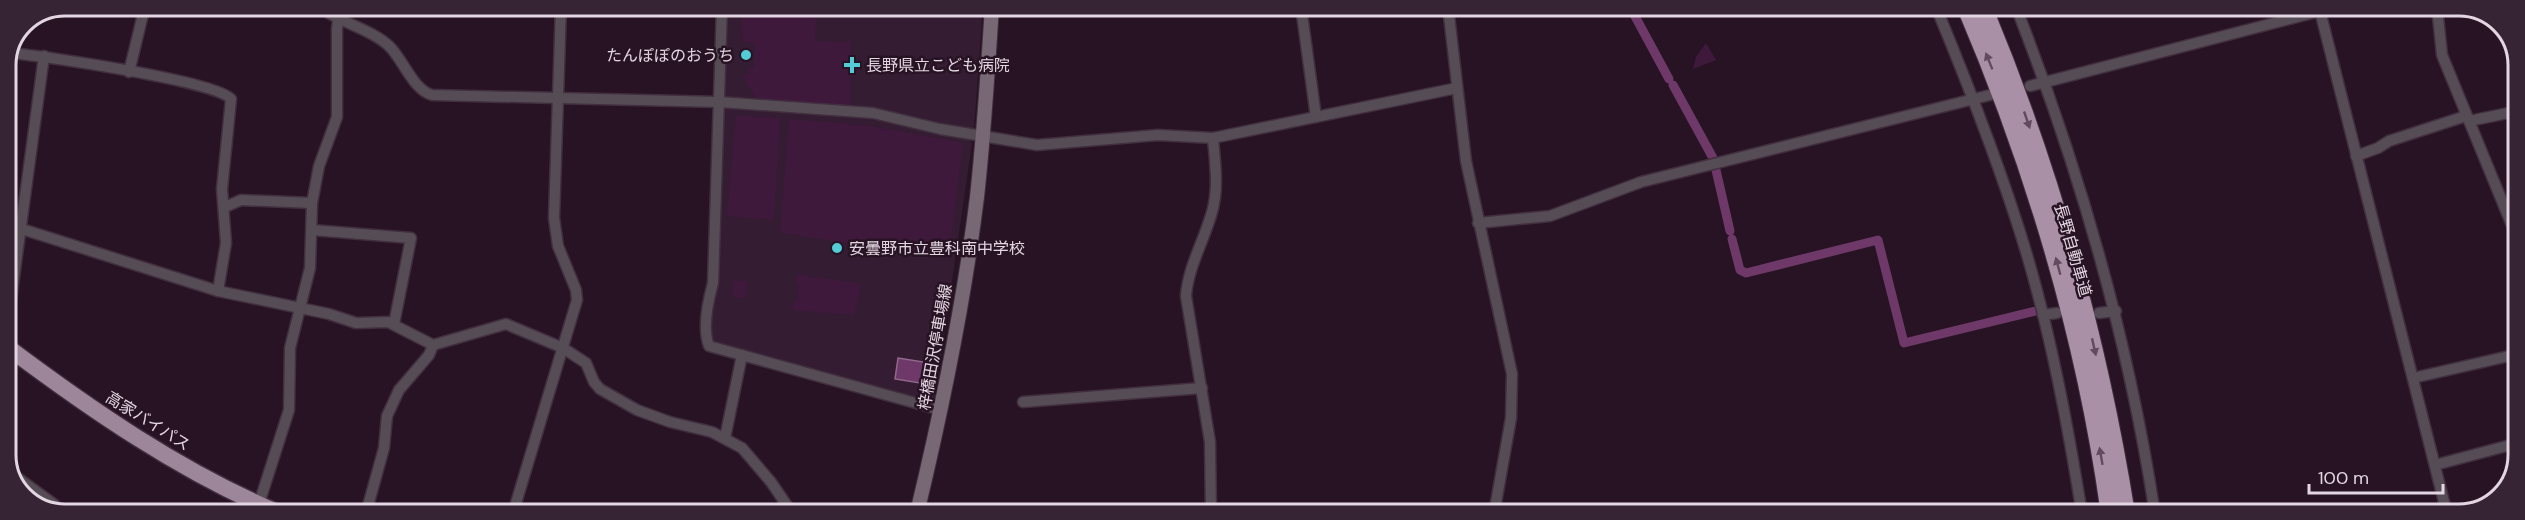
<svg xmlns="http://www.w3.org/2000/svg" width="2525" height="520" viewBox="0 0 2525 520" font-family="'DM Sans','Noto Sans JP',sans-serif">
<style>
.built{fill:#341c32}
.green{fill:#3f193b}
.water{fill:#6e3968;stroke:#91688c;stroke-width:1.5}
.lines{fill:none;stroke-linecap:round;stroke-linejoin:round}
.canal{stroke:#6e3968;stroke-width:9}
.minor-casing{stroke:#412e3e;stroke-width:13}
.secondary-casing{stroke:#412e3e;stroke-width:16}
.trunk-casing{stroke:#412e3e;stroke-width:19}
.motorway-casing{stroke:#412e3e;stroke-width:20}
.minor{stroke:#564c55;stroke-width:10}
.secondary{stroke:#786876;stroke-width:14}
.trunk{stroke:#9e869a;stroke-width:16}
.motorway{stroke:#aa90a6;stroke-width:18}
.oneway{fill:#624b5e}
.poi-dot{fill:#52ccd5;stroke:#271324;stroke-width:2}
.labels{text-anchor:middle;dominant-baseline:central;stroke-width:5;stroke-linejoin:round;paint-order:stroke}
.poi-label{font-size:16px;fill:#e3d5e1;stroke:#271324;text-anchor:start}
.street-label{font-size:16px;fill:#e3d5e1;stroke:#271324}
.rim{fill:none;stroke:#e3d5e1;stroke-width:3}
</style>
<rect width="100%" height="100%" fill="#271324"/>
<g class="built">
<path d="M725,6H983L974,129L907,118L724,99Z"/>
<path d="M725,106L875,117L950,137H968L972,143L935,399L931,403L715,343L711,339L721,109Z"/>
</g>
<g class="green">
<path d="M804,7L816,8L815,41L850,42V107L757,100L742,75H749V69L754,68L755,43L743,42L742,13L804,14Z"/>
<path d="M1706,43L1716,60L1693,69L1696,57Z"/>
<path d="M736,115L780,118L774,220L727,216Z"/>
<path d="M789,119L871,126L963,143L949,258L780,233Z"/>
<path d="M797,274L861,284L854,315L792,310L793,302L797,301L799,284L796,282Z"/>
<path d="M734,280L747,282L745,299L732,297Z"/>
</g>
<path class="water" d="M898,358L930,363L926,384L895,379Z"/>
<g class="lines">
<g class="canal">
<path d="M1630,7L1669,79"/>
<path d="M1673,85L1713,158"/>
<path d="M1716,170L1730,231"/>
<path d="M1732,239L1740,270L1746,273L1878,240L1904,343L2036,311"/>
</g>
<g class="minor-casing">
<g id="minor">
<path d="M318,6C340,23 371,29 389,46C403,59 413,90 432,95L719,102L873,113L940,129L1037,145L1158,135L1213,138L1457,88"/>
<path d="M722,6L713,283C708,301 702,328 709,346L941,410"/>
<path d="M1301,7L1316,117"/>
<path d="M1448,7L1466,161L1512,374L1511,418L1494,514"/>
<path d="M1936,7C1970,89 2002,171 2027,255C2052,340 2068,427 2082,514"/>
<path d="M2016,7C2081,173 2128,337 2155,514"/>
<path d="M2319,7L2447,514"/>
<path d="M2437,7L2442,55L2518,240"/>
<path d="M11,53C43,56 216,81 231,99L222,189L226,243L218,291"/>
<path d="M129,72L145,6"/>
<path d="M2030,86L2336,7"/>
<path d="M2469,121L2518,111"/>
<path d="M2356,156L2378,148L2389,141L2466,116"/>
<path d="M225,207L241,200L312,203"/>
<path d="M1478,223L1550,216L1641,182L1990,95"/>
<path d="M6,224L218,291L329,314L356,323L388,322L433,345L506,324L563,348L586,363L594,382L600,389L637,410L670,422L712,432L742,448L771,482L792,513"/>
<path d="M312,230L411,238L394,324"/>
<path d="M6,312L10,307L44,56"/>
<path d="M2099,313L2116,311"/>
<path d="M2043,315L2057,313"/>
<path d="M2413,378L2518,354"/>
<path d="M1023,402L1202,388"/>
<path d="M725,438L742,355"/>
<path d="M2435,465L2518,443"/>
<path d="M11,473L55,505L54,513"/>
<path d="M256,513L289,410L290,348L310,268L312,203L319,166L337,117V29L340,6"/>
<path d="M366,513L384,448L387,416L399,390L429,355L433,345"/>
<path d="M513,513L577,300L576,290L558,246L554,218L561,6"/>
<path d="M1211,513L1210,442L1186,296C1188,267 1204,241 1212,212C1219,188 1215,163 1213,138"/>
</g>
</g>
<g class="secondary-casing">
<path id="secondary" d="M917,513C942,409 964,303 977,197C984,133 988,70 992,6"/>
</g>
<g class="trunk-casing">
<path id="trunk" d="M6,346C90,409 181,472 279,513"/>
</g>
<g class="motorway-casing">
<g id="motorway">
<path d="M1966,7C2035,169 2086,339 2110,514"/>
<path d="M1983,7C2051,170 2098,339 2126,514"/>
</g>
</g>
<use href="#minor" class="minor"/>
<use href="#secondary" class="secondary"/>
<use href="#trunk" class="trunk"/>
<use href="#motorway" class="motorway"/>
</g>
<defs><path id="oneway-solid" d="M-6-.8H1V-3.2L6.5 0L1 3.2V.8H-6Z" transform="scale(1.5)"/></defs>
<g class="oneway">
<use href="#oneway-solid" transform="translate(1989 61) rotate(-112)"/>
<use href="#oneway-solid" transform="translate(2027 120) rotate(71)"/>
<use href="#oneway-solid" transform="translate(2058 266) rotate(-105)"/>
<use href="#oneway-solid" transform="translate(2094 347) rotate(77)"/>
<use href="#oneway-solid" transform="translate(2101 456) rotate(-100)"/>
</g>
<g class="poi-dot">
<circle cx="746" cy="55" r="6"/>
<path d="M849 56h6v6h6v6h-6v6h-6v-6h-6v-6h6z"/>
<circle cx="837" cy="248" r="6"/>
</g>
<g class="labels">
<g class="poi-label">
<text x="734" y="55" text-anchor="end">たんぽぽのおうち</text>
<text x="866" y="65">長野県立こども病院</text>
<text x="849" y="248">安曇野市立豊科南中学校</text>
</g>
<g class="street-label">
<text transform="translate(2073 250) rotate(74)">長野自動車道</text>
<text transform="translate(935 347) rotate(-80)">梓橋田沢停車場線</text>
<text transform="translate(148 421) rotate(32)">高家バイパス</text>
</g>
</g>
<path d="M0 0H2525V520H0ZM65 16H2459A49 49 0 0 1 2508 65V455A49 49 0 0 1 2459 504H65A49 49 0 0 1 16 455V65A49 49 0 0 1 65 16Z" fill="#362333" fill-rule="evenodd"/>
<path class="rim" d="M65 16H2459A49 49 0 0 1 2508 65V455A49 49 0 0 1 2459 504H65A49 49 0 0 1 16 455V65A49 49 0 0 1 65 16Z"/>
<path d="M2309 484v9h134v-9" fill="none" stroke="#e3d5e1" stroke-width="3"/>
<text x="2318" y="484" font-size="18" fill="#e3d5e1" stroke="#271324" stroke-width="4.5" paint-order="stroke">100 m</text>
</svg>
